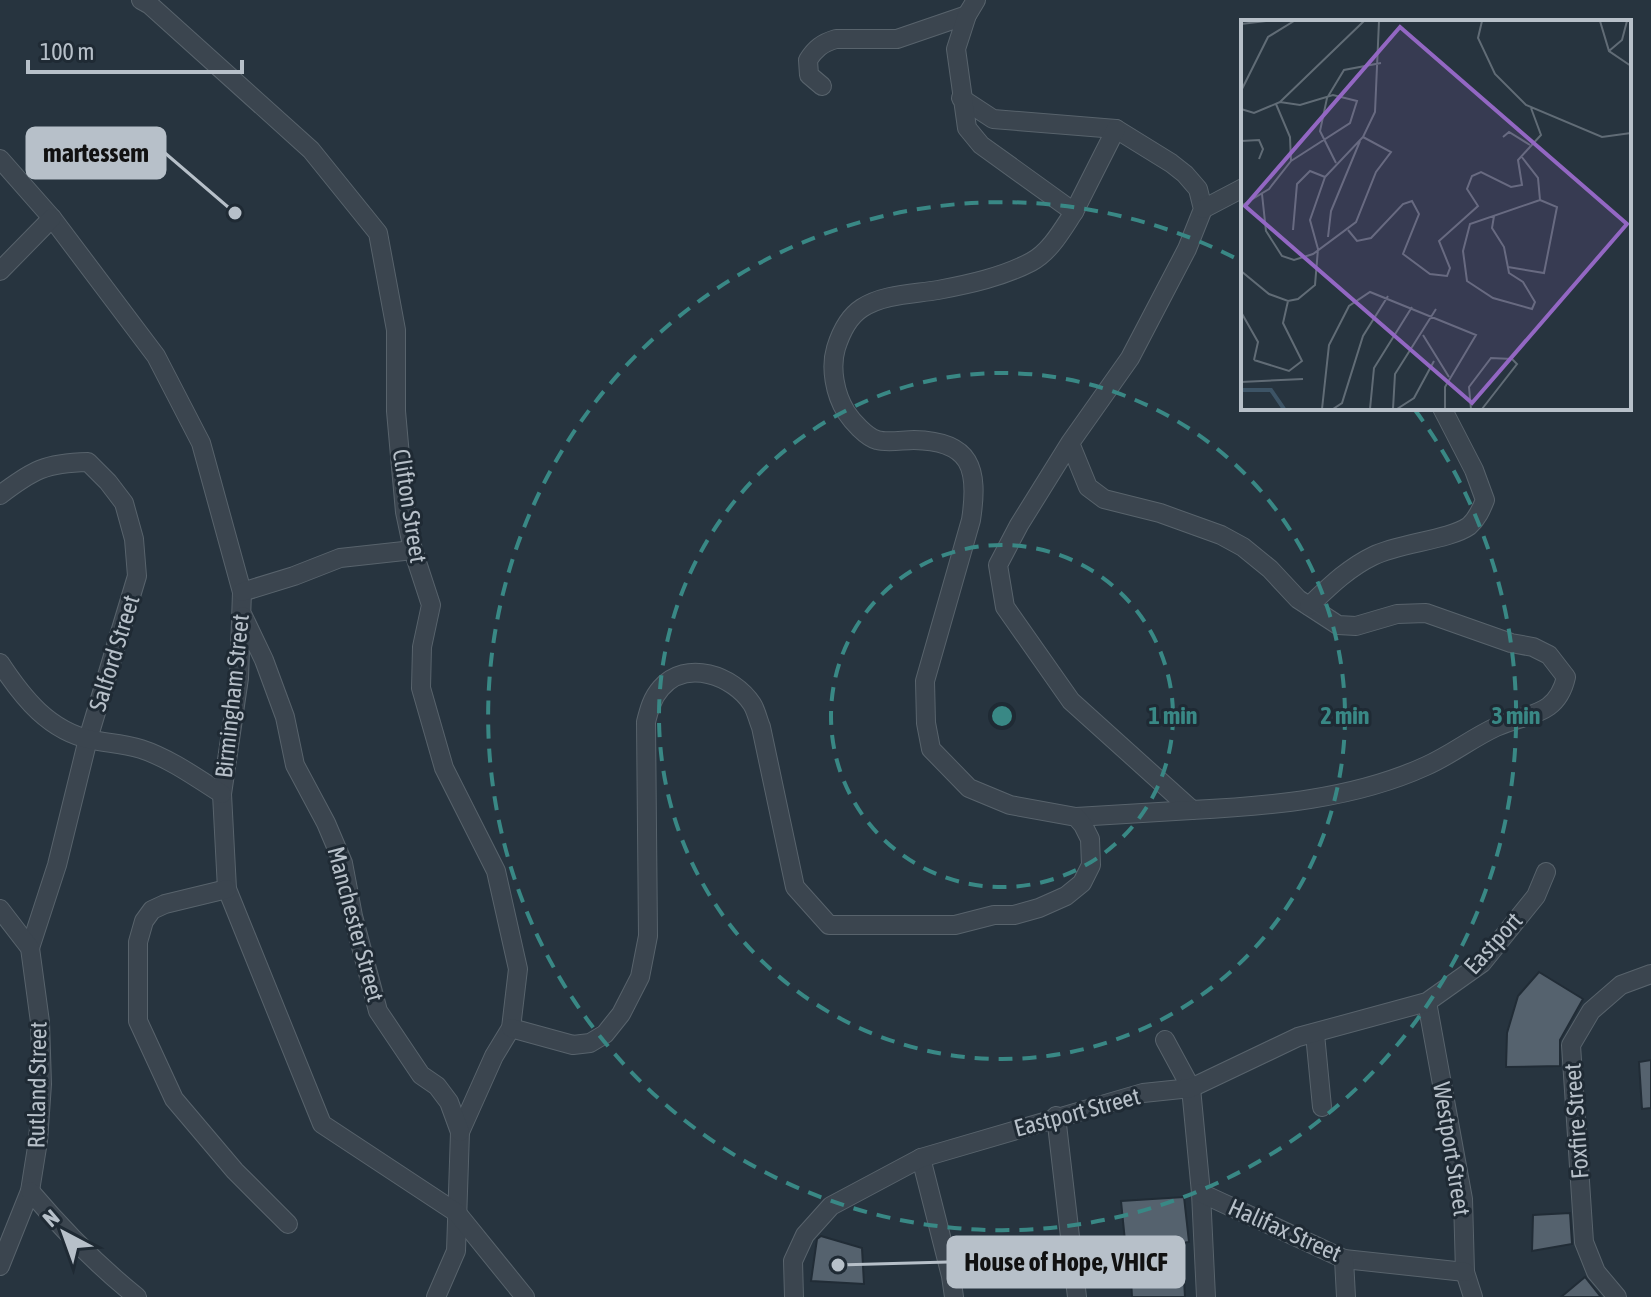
<svg xmlns="http://www.w3.org/2000/svg" width="1651" height="1297" viewBox="0 0 1651 1297" font-family="'Asap Condensed',sans-serif">
<style>
.building{fill:#55626e;stroke:#212c36;stroke-width:2}
.lines{fill:none;stroke-linecap:round;stroke-linejoin:round}
.minor-casing{stroke:#58636c;stroke-width:20}
.minor{stroke:#3b454f;stroke-width:18}
.ring{fill:none;stroke:#398885;stroke-width:4;stroke-dasharray:14 10}
.labels{text-anchor:middle;dominant-baseline:central;stroke-width:6;stroke-linejoin:round;paint-order:stroke}
.street-label{font-size:24px;fill:#b7c0c9;stroke:#1f2a34}
.inset-river{fill:none;stroke:#3d5466;stroke-width:4}
.inset-road{fill:none;stroke:#616c76;stroke-width:2}
.view{fill:#9367c3;fill-opacity:0.15;stroke:#9367c3;stroke-width:4}
.inset-edge{fill:none;stroke:#b7c0c9;stroke-width:4}
.centre{fill:#398885;stroke:#1f2a34;stroke-width:4}
.ring-label{font-size:24px;text-anchor:middle;font-weight:bold;fill:#398885;stroke:#1f2a34;stroke-width:6;stroke-linejoin:round;paint-order:stroke}
.leader{fill:none;stroke:#b7c0c9;stroke-width:3}
.callout-dot{fill:#b7c0c9;stroke:#1f2a34;stroke-width:3}
.callout{fill:#b7c0c9;stroke:#b7c0c9;stroke-width:3}
.callout-label{font-size:26px;text-anchor:middle;font-weight:bold;fill:#111}
</style>
<rect width="100%" height="100%" fill="#27343f"/>
<g class="building">
<path d="M1539,972L1583,999L1560,1040V1066L1506,1067L1507,1033L1518,996Z"/>
<path d="M1651,1060V1108L1642,1109L1639,1062Z"/>
<path d="M1184,1197L1189,1242L1126,1251L1121,1201Z"/>
<path d="M1570,1213L1572,1244L1532,1251L1533,1215Z"/>
<path d="M821,1236L862,1248L864,1284L811,1281L817,1239Z"/>
<path d="M1585,1277L1601,1297H1561Z"/>
<path d="M1131,1279H1184L1185,1297H1132Z"/>
</g>
<g class="lines">
<g class="minor-casing">
<g id="minor">
<path d="M141,0L150,5L311,150L378,233L396,330V411L405,512L413,550L431,605L422,647L421,688L444,768L496,871L518,969L511,1028L494,1056L460,1132L456,1251L436,1297"/>
<path d="M822,86L809,75L808,60C815,49 822,43 836,39H897L967,15"/>
<path d="M961,98L993,119L1116,129L1171,163L1185,174L1198,189L1203,209L1187,249L1130,358L1070,443L1019,525L998,565L1005,607L1071,701L1192,810C1270,806 1354,799 1426,766C1451,755 1472,738 1496,727C1527,713 1557,717 1566,677L1549,655L1533,647L1511,643L1426,613L1397,614L1356,626L1338,625L1298,599L1270,569L1243,547L1221,535L1160,513L1104,499L1088,487L1070,443"/>
<path d="M0,159L52,218L156,356L201,443L242,592L239,678L222,794L227,889L322,1124L457,1213L525,1297"/>
<path d="M1203,209L1243,188"/>
<path d="M1074,212L1116,129"/>
<path d="M0,271L52,218"/>
<path d="M0,495C33,470 45,463 88,462L108,482L124,503L134,539L137,576L88,739L57,865L30,948"/>
<path d="M242,592L294,576L340,558L413,550"/>
<path d="M1309,606C1329,587 1348,568 1373,556C1399,543 1449,540 1469,526C1477,519 1481,510 1485,500L1474,470L1442,408"/>
<path d="M243,616L264,660L285,717L295,765L326,823L343,863L353,916L378,1011L421,1075L437,1086L449,1102L460,1132"/>
<path d="M0,663C23,698 49,731 92,740C108,743 125,744 141,749C169,758 197,778 222,794"/>
<path d="M1076,817L1192,810"/>
<path d="M227,889L165,904L152,910L144,921L138,942V1021L174,1099L235,1171L288,1224"/>
<path d="M0,909L30,948L40,1022L42,1084L38,1141L30,1191L0,1266"/>
<path d="M1427,1002L1463,1199L1465,1272L1473,1297"/>
<path d="M511,1028L573,1045L590,1043L605,1034L621,1014L640,977L648,936L646,722C649,710 652,698 661,688C686,659 733,675 752,704C756,710 758,720 761,727L795,887L829,925H955L994,915H1014L1039,908L1066,896L1082,883L1091,865L1090,839L1083,825L1076,817L1010,805L969,788L931,749L926,723L925,681L971,520C979,468 971,441 914,440C903,440 887,443 877,440C866,437 852,421 846,412C835,394 830,368 836,348C841,332 848,317 862,308C883,294 914,294 938,290C970,284 1002,277 1031,262C1050,252 1062,230 1074,212L981,145L967,128L956,49L967,15L976,0"/>
<path d="M1315,1034L1322,1107"/>
<path d="M1165,1040L1191,1088L1201,1193L1206,1297"/>
<path d="M1056,1116L1077,1297"/>
<path d="M921,1158L951,1276L954,1297"/>
<path d="M30,1191C63,1230 97,1265 137,1297"/>
<path d="M1201,1193L1344,1259L1465,1272"/>
<path d="M1344,1259L1346,1297"/>
<path d="M794,1297L793,1261L805,1235L831,1206L921,1158L1143,1093L1191,1088L1298,1037L1427,1002L1482,963L1536,896L1546,872"/>
<path d="M1617,1297L1596,1272L1584,1242L1571,1045L1591,1011L1621,985L1651,974"/>
</g>
</g>
<use href="#minor" class="minor"/>
</g>
<g class="ring">
<circle cx="1002" cy="716" r="171"/>
<circle cx="1002" cy="716" r="343"/>
<path d="M1415 410A514 514 0 1 1 1239 260"/>
</g>
<g class="labels">
<g class="street-label">
<text transform="translate(410 506) rotate(81)">Clifton Street</text>
<text transform="translate(114 653) rotate(-73)">Salford Street</text>
<text transform="translate(232 696) rotate(-84)">Birmingham Street</text>
<text transform="translate(356 924) rotate(75)">Manchester Street</text>
<text transform="translate(1493 943) rotate(-48)">Eastport</text>
<text transform="translate(37 1085) rotate(-89)">Rutland Street</text>
<text transform="translate(1077 1112) rotate(-15)">Eastport Street</text>
<text transform="translate(1576 1121) rotate(-94)">Foxfire Street</text>
<text transform="translate(1452 1149) rotate(81)">Westport Street</text>
<text transform="translate(1285 1230) rotate(24)">Halifax Street</text>
</g>
</g>
<g transform="translate(1241 20)">
<rect width="390" height="390" fill="#27343f"/>
<path class="inset-river" d="M0,370H30L43,389"/>
<path class="inset-road" d="M241,1L237,18L254,54L285,85L361,117L390,113M359,1L368,31L390,46M0,4L25,1M368,31L381,20L386,1M0,71L27,17L53,1M39,82L123,1M0,89L13,93L39,82L59,85L92,75L116,81L109,103L50,141M262,117L268,112L289,125M0,121L18,120L22,129L18,139M95,143L79,111L86,78L103,50L140,43M21,174L25,211L41,236L53,240L72,234L115,202L135,152L150,132L122,117M0,186L28,169L50,141L49,117L35,84M253,196L251,208L263,227L268,253L282,262L294,282L291,289L252,278L226,261L222,231L229,204L299,180L297,158L280,136M52,210L56,164L69,151L84,157M107,210L116,221L130,218L162,184L171,181L178,194L162,234L189,254L206,256L209,248L198,221L237,186L226,169L231,156L240,152L270,167L281,165L277,140L300,115L290,88M87,217L90,191L119,121M267,247L303,253L316,187L299,180M0,251L28,274L47,281L57,279L74,265L77,229L69,200L84,157L122,117L134,92L138,1M0,292L17,322L13,340M182,315L208,357M13,340L48,351L61,341L42,303L47,281M0,362L62,359M81,389L88,325L108,286L129,272L235,315L204,367V389M92,389L101,383L122,316L147,276M129,389L133,348L171,287M152,389L154,354L195,289M156,389L173,378L193,341M230,389L228,367L250,338L271,339L276,344L241,389"/>
<path class="view" d="M159,7L386,204L231,383L4,186Z"/>
<rect width="390" height="390" class="inset-edge"/>
</g>
<circle cx="1002" cy="716" r="12" class="centre"/>
<g class="ring-label">
<text x="1173" y="724">1 min</text>
<text x="1345" y="724">2 min</text>
<text x="1516" y="724">3 min</text>
</g>
<path class="leader" d="M235 213L165 153M838 1265L948 1262"/>
<g class="callout-dot">
<circle cx="235" cy="213" r="8"/>
<circle cx="838" cy="1265" r="8"/>
</g>
<g class="callout">
<rect x="27" y="128" width="138" height="50" rx="8"/>
<rect x="948" y="1237" width="236" height="50" rx="8"/>
</g>
<g class="callout-label">
<text x="96" y="162">martessem</text>
<text x="1066" y="1271">House of Hope, VHICF</text>
</g>
<g transform="translate(64 1233) rotate(319)" stroke="#1f2a34" stroke-width="6" paint-order="stroke">
<path d="M0-6L14 30L0 20L-14 30Z" fill="#b7c0c9"/>
<text y="-12" font-size="22" font-weight="bold" text-anchor="middle" fill="#b7c0c9">N</text>
</g>
<path d="M28 60v12h214v-12" fill="none" stroke="#b7c0c9" stroke-width="4"/>
<text x="40" y="60" font-size="24" fill="#b7c0c9" stroke="#1f2a34" stroke-width="6" paint-order="stroke">100 m</text>
</svg>
